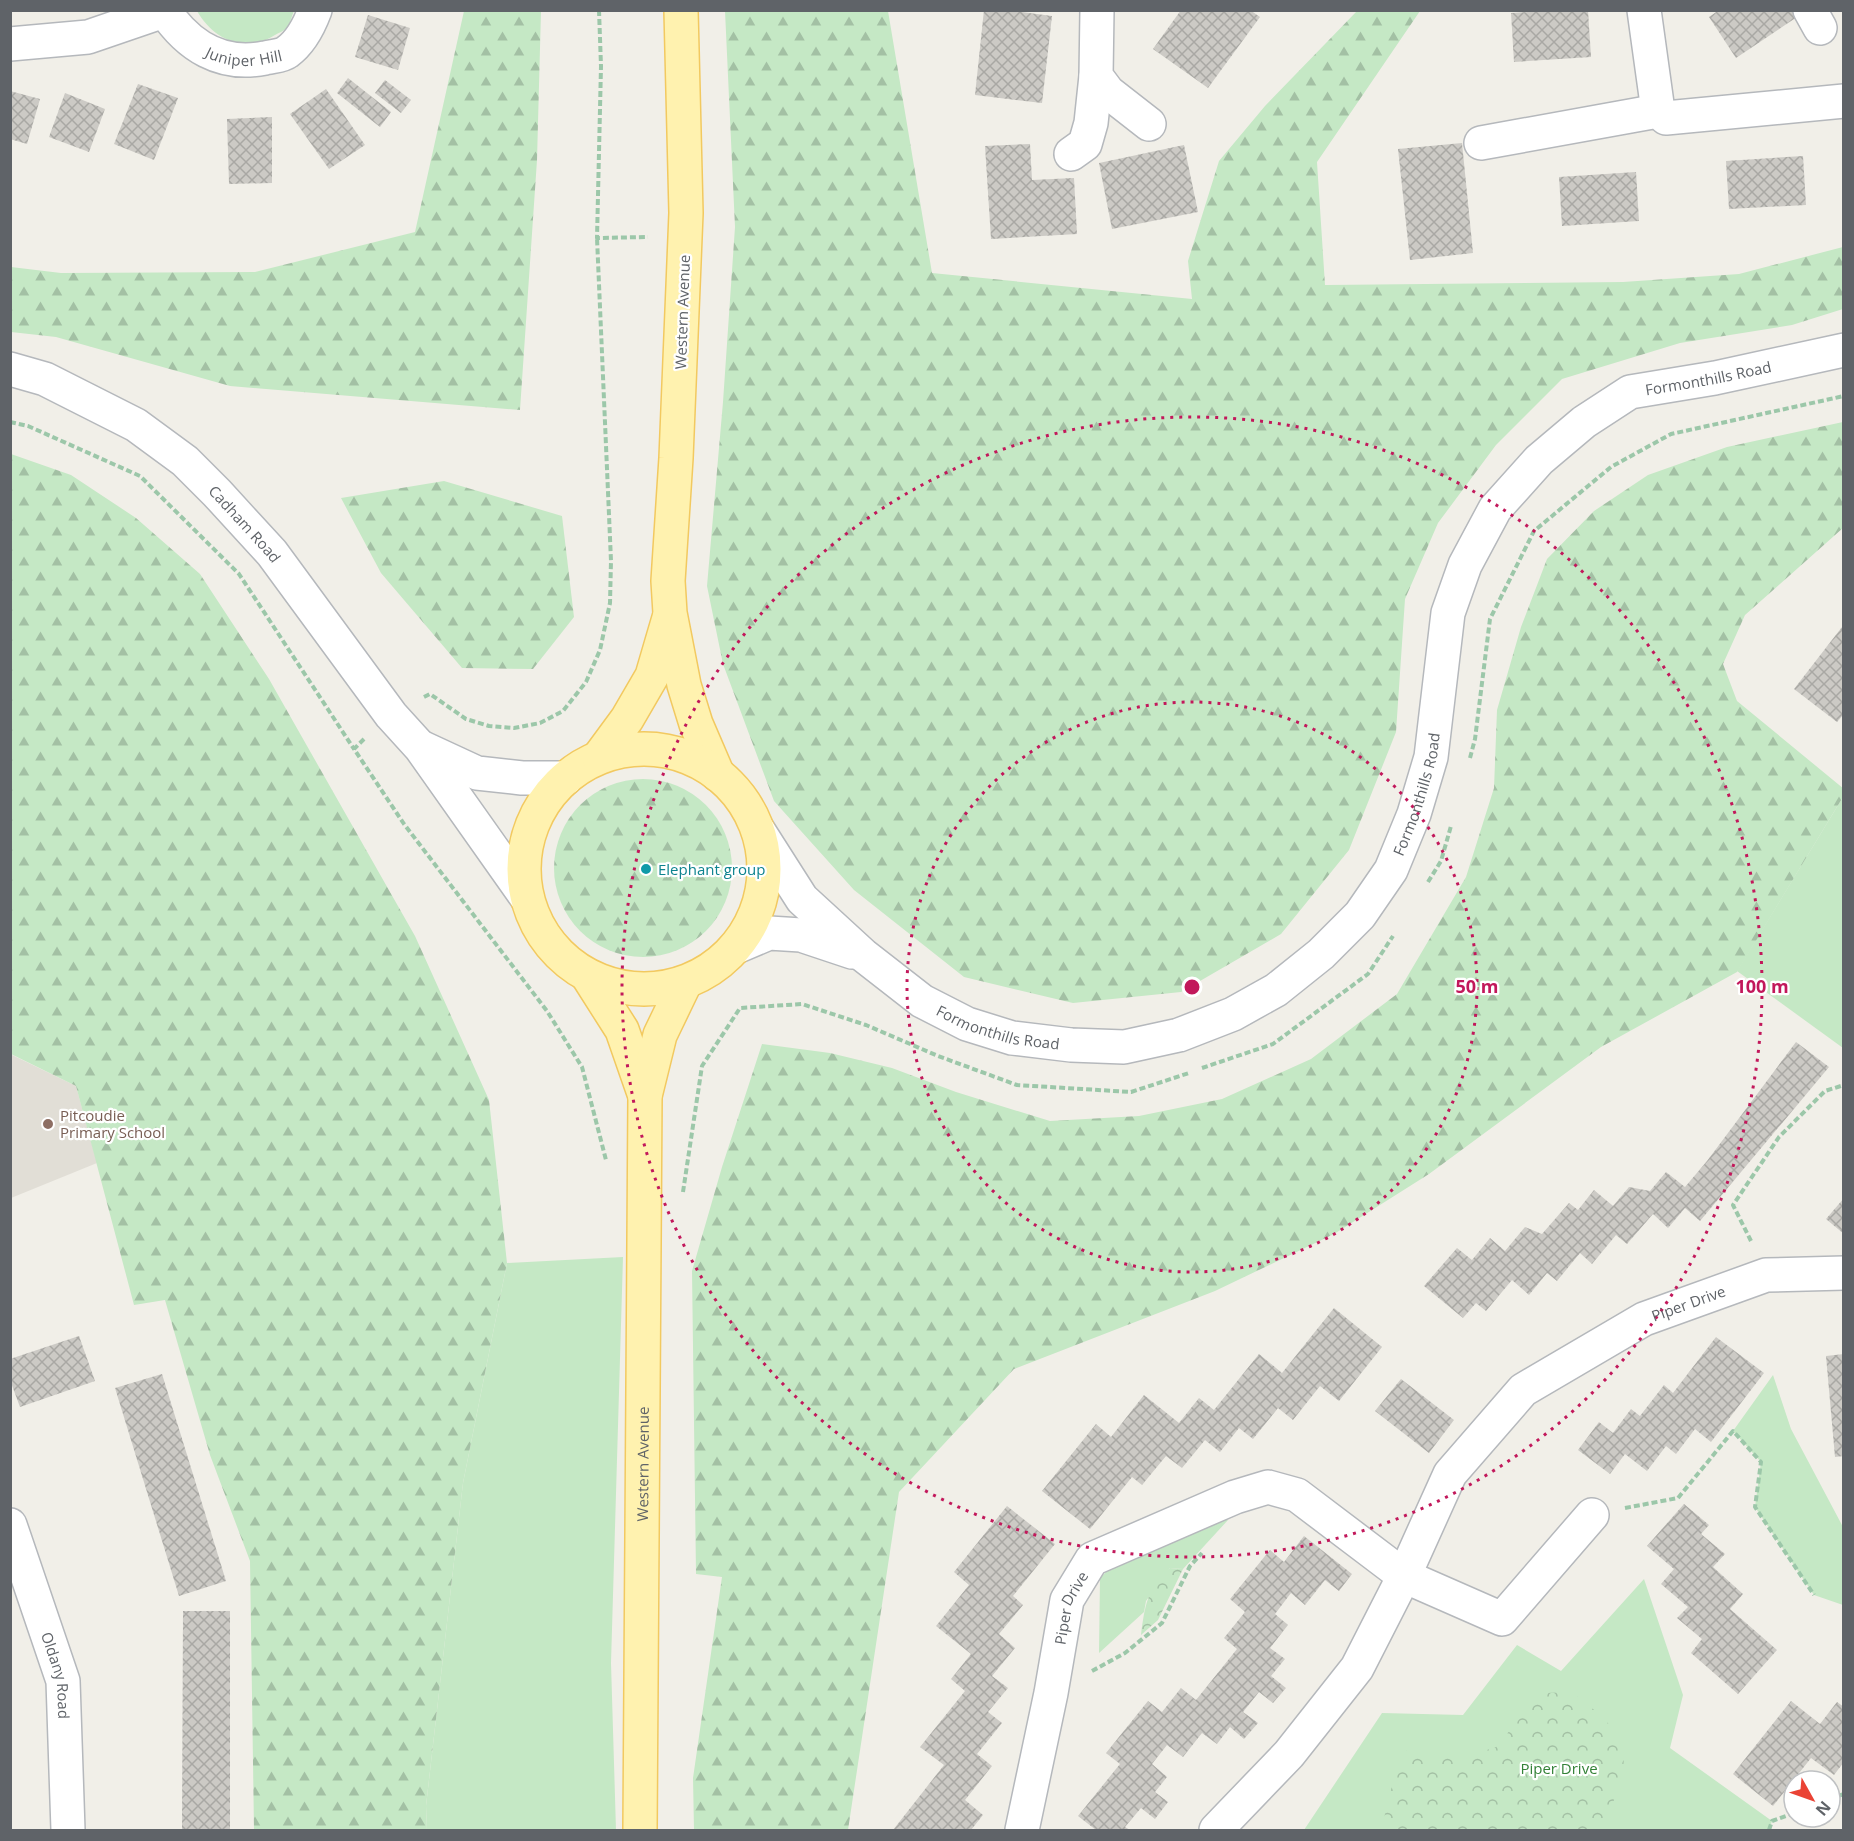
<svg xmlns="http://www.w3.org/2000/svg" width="1854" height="1841" viewBox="0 0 1854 1841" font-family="'Open Sans',sans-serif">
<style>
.education{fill:#e1ded6}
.grass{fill:#c5e8c5}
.forest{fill:url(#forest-firs)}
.park{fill:url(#park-crowns)}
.building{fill:url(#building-cross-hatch)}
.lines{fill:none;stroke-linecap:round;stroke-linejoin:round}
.minor-casing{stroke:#b5b8bc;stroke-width:36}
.major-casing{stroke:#f2c960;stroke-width:36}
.path{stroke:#9cc7a9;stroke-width:4;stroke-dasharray:6 3;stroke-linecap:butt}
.minor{stroke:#fff;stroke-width:33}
.major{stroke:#fff2af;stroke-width:33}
.ring{fill:none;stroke:#c2185b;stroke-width:3;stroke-dasharray:3 6}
.culture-dot{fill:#0f9aa8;stroke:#fff;stroke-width:2}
.education-dot{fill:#8d6e63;stroke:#fff;stroke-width:2}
.labels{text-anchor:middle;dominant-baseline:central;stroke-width:4.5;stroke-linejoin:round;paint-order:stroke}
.street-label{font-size:15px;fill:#5f6368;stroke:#fff}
.culture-label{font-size:15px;fill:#0d838f;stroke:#fff;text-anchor:start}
.education-label{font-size:15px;fill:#785e54;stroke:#fff;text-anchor:start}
.park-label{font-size:15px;fill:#348238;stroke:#fff}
.centre{fill:#c2185b;stroke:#fff;stroke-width:3}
.ring-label{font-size:18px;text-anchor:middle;font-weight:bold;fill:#c2185b;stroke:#fff;stroke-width:4.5;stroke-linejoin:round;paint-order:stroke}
</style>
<defs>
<pattern id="forest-firs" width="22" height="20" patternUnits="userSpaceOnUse" patternTransform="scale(1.5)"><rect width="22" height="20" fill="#c5e8c5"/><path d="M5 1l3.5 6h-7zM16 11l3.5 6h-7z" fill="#a3c0a4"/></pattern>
<pattern id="park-crowns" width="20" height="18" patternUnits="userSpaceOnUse" patternTransform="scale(1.5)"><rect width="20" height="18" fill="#c5e8c5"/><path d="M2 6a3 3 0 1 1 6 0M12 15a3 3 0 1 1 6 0" fill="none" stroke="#a3c0a4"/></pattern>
<pattern id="building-cross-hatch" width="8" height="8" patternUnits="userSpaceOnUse" patternTransform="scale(1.5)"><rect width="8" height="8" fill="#cccac5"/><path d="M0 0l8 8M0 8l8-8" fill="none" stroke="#a9a8a4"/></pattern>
</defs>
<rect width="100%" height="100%" fill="#f1efe8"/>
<path class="education" d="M10,1054L76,1086L97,1163L11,1198Z"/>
<g class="grass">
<path d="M197,11H294C292,15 290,24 287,28C284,31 278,33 275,35C245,55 213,39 197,11Z"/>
<path d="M1843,797V1048L1737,971Z"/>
<path d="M623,1257L611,1663L616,1830H427L426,1806L463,1483L507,1263Z"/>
<path d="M1773,1375L1791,1429L1843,1527V1605L1814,1595L1755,1507L1761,1462L1733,1431Z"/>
<path d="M1217,1517L1228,1520L1183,1569L1170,1568L1146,1601L1144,1612L1099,1653L1100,1578L1117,1561Z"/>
<path d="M1644,1579L1683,1695L1670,1748L1772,1821L1769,1830H1304L1382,1713L1463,1715L1517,1645L1561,1671Z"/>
</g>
<g class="forest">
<path d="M464,11H541L537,160L520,410L230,386L56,337L11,332V267L61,273L255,272L415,232Z"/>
<path d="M1357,11H1420L1317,162L1325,285L1623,282L1739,274L1843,247V309L1792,325L1680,343L1562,379L1496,445L1438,523L1405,599L1396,732L1349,850L1281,934L1181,992L1073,1003L964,977L854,890L774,801L723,664L707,586L723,402L735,227L725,11H888L932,273L1192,299L1188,261L1219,161L1265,106Z"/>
<path d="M1843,422V528L1745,615L1723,664L1737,701L1844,789L1843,797L1737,972L1601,1047L1429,1174L1334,1234L1215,1291L1014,1369L899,1492L848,1830H694L693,1778L722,1577L696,1574L692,1271L722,1167L762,1044L830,1053L892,1068L956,1092L1050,1121L1139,1116L1222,1099L1311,1059L1397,994L1466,877L1494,788L1497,710L1521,627L1547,559L1594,511L1648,475L1727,447Z"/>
<path d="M11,454L71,475L136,518L200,574L269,679L415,936L489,1100L507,1263L463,1483L426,1806L427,1830H254L250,1561L210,1455L165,1300L134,1305L76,1086L11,1054Z"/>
<path d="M444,481L562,516L574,617L533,669L462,668L381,573L341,498Z"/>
<circle cx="643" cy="868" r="89"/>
</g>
<g class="park">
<path d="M1170,1568L1183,1569L1158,1620L1141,1635C1145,1605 1147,1589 1170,1568Z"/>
<path d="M1571,1692C1641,1743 1630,1756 1603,1830H1381L1401,1750L1459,1759L1496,1747L1521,1717L1546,1693Z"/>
</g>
<g class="building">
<path d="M984,10H1007L1052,16L1042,103L975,95Z"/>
<path d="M1181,10H1250L1260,17L1208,88L1153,49Z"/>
<path d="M1556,10H1588L1591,57L1514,62L1511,13Z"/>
<path d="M1719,10H1797L1800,15L1736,58L1709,17Z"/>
<path d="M368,15L410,28L398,70L355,57Z"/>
<path d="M348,78L391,112L380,127L337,93Z"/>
<path d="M385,80L411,100L401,113L375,93Z"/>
<path d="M138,84L178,98L154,160L114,144Z"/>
<path d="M326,89L365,145L329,169L290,114Z"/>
<path d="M10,91L40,99L27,144L10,139Z"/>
<path d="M65,93L105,109L89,152L49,137Z"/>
<path d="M272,117V183L229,184L227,119Z"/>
<path d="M1462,143L1473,253L1410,260L1398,149Z"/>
<path d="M1030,144L1032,180L1074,178L1077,234L991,239L985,146Z"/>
<path d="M1184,145L1198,212L1112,229L1099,163Z"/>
<path d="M1803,156L1806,205L1729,209L1726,161Z"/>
<path d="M1636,172L1639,221L1562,226L1559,177Z"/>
<path d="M1842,627L1844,628V714L1837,722L1794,689Z"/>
<path d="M1796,1042L1829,1067L1700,1221L1685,1208L1668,1228L1653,1214L1627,1244L1616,1235L1592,1264L1580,1253L1557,1281L1547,1273L1529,1295L1512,1280L1486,1311L1476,1303L1463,1318L1424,1286L1457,1248L1472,1260L1490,1238L1505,1251L1525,1227L1542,1234L1569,1203L1578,1210L1594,1190L1613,1206L1629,1187L1650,1191L1666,1172L1685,1187L1707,1161Z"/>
<path d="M1844,1198V1234L1826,1219Z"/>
<path d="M1334,1308L1382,1347L1339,1401L1320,1386L1293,1420L1278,1408L1253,1439L1239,1428L1220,1452L1205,1440L1182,1468L1166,1456L1142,1485L1132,1477L1090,1529L1042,1491L1096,1424L1111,1437L1144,1395L1179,1423L1199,1398L1214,1410L1259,1354L1282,1373Z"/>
<path d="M79,1336L95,1381L20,1407L10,1380V1359Z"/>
<path d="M1716,1337L1764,1373L1711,1442L1695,1429L1676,1454L1666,1446L1647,1471L1625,1454L1610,1474L1578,1450L1599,1422L1613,1433L1631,1409L1640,1416L1664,1385L1673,1393Z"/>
<path d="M1844,1354V1456L1835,1457L1826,1356Z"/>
<path d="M162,1374L226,1581L179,1596L115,1388Z"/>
<path d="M1401,1379L1454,1420L1429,1453L1375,1411Z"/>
<path d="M1684,1504L1709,1525L1701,1534L1725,1554L1713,1567L1743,1594L1730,1609L1777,1650L1738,1694L1691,1653L1702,1639L1677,1618L1688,1607L1661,1584L1674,1569L1647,1546Z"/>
<path d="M1007,1506L1055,1544L1013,1596L1023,1605L999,1634L1015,1648L992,1676L1008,1688L988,1712L1002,1723L977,1754L992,1766L965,1800L983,1815L971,1830H893L944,1765L920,1747L965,1691L951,1679L971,1654L936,1626L969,1585L954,1572Z"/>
<path d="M1304,1536L1352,1574L1339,1591L1325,1580L1305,1605L1291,1593L1275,1614L1288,1625L1270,1648L1285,1659L1271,1676L1286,1688L1273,1703L1259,1692L1243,1712L1258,1723L1244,1739L1230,1727L1217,1744L1202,1733L1183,1757L1167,1745L1152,1764L1167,1777L1155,1792L1168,1802L1155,1819L1141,1808L1125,1827L1130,1830H1096L1078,1816L1120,1764L1106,1753L1148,1701L1162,1712L1181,1688L1196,1700L1237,1649L1224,1638L1245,1612L1230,1599L1270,1550L1284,1562Z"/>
<path d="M183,1611H230V1830H182Z"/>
<path d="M1791,1701L1820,1724L1837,1702L1844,1707V1762L1834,1775L1811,1758L1773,1806L1733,1774Z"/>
</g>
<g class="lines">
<g class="minor-casing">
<g id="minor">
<path id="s1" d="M164,10C188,46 221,67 265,58C272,56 282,56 287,52C301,42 309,26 315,10"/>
<path d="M1097,10L1096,76L1108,92L1149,124"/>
<path d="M1644,10L1658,111"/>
<path d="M1810,10L1820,28"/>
<path d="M10,44L88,37L164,11"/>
<path d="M1481,143L1658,111L1666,118L1844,101"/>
<path d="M1071,154L1085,144L1091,123L1096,76"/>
<path id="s2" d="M10,369L45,379L136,425L185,461L217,493L272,553L391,715L421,748L527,898"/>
<path d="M423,748L477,773L522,778H566"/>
<path id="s3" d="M758,830L802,899L863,955L922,1001L967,1024L1012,1038L1071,1045L1124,1047L1179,1035L1233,1014L1276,990L1321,954L1360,915L1391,870L1414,814L1431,757L1448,613L1465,565L1495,509L1539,460L1584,422L1630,392L1715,378L1844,350"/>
<path d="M736,947L769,933L801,935L852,952"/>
<path id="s4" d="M10,1525L63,1681L68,1830"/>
<path id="s5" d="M1022,1830L1051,1693L1067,1600L1092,1559L1235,1497L1268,1487L1297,1495L1404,1576L1502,1619L1592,1515"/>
<path id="s6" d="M1216,1830L1289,1754L1357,1668L1404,1576L1450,1474L1523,1390L1644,1319L1766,1275L1844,1273"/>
</g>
</g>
<g class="major-casing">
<g id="major">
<path d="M681,10L686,213L676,458L668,581L670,613L684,685L696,724L718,775"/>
<circle cx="644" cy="869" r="120"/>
<path d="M599,757L627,719L652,676L669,618"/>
<path d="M587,975L622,1030L645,1096"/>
<path id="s7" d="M640,1830L645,1096L660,1035L685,983"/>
</g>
</g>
<g class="path">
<path d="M599,10L601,66L597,238L648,237"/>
<path d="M10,422L28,426L140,476L239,574L354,749"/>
<path d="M424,697L430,694L466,719L489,726L514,728L540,723L563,711L586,682L600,650L610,603L611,561L597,238"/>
<path d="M364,739L354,749L404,824L547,1011L582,1067L606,1160"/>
<path d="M1470,758L1475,739L1490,619L1534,531L1611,467L1671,434L1844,396"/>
<path d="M1428,882L1441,861L1451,826"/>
<path d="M1202,1068L1273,1044L1368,974L1393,936"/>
<path d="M683,1192L702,1066L740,1008L802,1004L866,1025L938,1056L1017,1085L1131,1092L1189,1073"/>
<path d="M1751,1241L1733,1205L1779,1137L1825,1091L1844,1085"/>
<path d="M1625,1508L1678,1498L1733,1431L1761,1462L1755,1507L1814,1595"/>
<path d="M1092,1671L1125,1653L1162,1623L1190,1566L1202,1553"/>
<path d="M1830,1799L1844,1794"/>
<path d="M1769,1830L1772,1821L1794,1813"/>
</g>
<use href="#minor" class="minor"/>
<use href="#major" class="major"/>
</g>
<g class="ring">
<circle cx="1192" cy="987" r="285"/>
<circle cx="1192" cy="987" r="570"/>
</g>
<circle class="culture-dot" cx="646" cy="869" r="6"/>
<circle class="education-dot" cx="48" cy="1124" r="6"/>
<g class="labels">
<g class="street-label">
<text stroke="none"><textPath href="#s1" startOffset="98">Juniper Hill</textPath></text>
<text transform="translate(682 312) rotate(-88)">Western Avenue</text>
<text stroke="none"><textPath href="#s3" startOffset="1419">Formonthills Road</textPath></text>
<text stroke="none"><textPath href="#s2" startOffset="286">Cadham Road</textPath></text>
<text stroke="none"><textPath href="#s3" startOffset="861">Formonthills Road</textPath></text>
<text stroke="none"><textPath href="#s3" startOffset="321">Formonthills Road</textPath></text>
<text stroke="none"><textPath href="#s6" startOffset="729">Piper Drive</textPath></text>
<text stroke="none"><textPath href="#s7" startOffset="366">Western Avenue</textPath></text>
<text stroke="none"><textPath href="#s5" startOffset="228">Piper Drive</textPath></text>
<text stroke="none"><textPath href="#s4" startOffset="158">Oldany Road</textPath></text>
</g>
<g class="culture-label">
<text x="658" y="869">Elephant group</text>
</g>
<g class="education-label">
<text x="60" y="1115">Pitcoudie<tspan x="60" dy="17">Primary School</tspan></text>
</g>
<g class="park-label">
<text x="1559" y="1768">Piper Drive</text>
</g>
</g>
<circle cx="1192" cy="987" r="9" class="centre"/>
<g class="ring-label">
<text x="1477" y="993">50 m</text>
<text x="1762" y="993">100 m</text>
</g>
<rect width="1854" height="1841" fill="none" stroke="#5f6368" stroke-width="24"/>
<g transform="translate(1812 1799) rotate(130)"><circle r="28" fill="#ffffff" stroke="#bfc1c3" stroke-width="1.5"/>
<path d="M0-4.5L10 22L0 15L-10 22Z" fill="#ea4335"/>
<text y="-9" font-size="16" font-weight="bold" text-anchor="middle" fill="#5f6368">N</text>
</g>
</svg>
